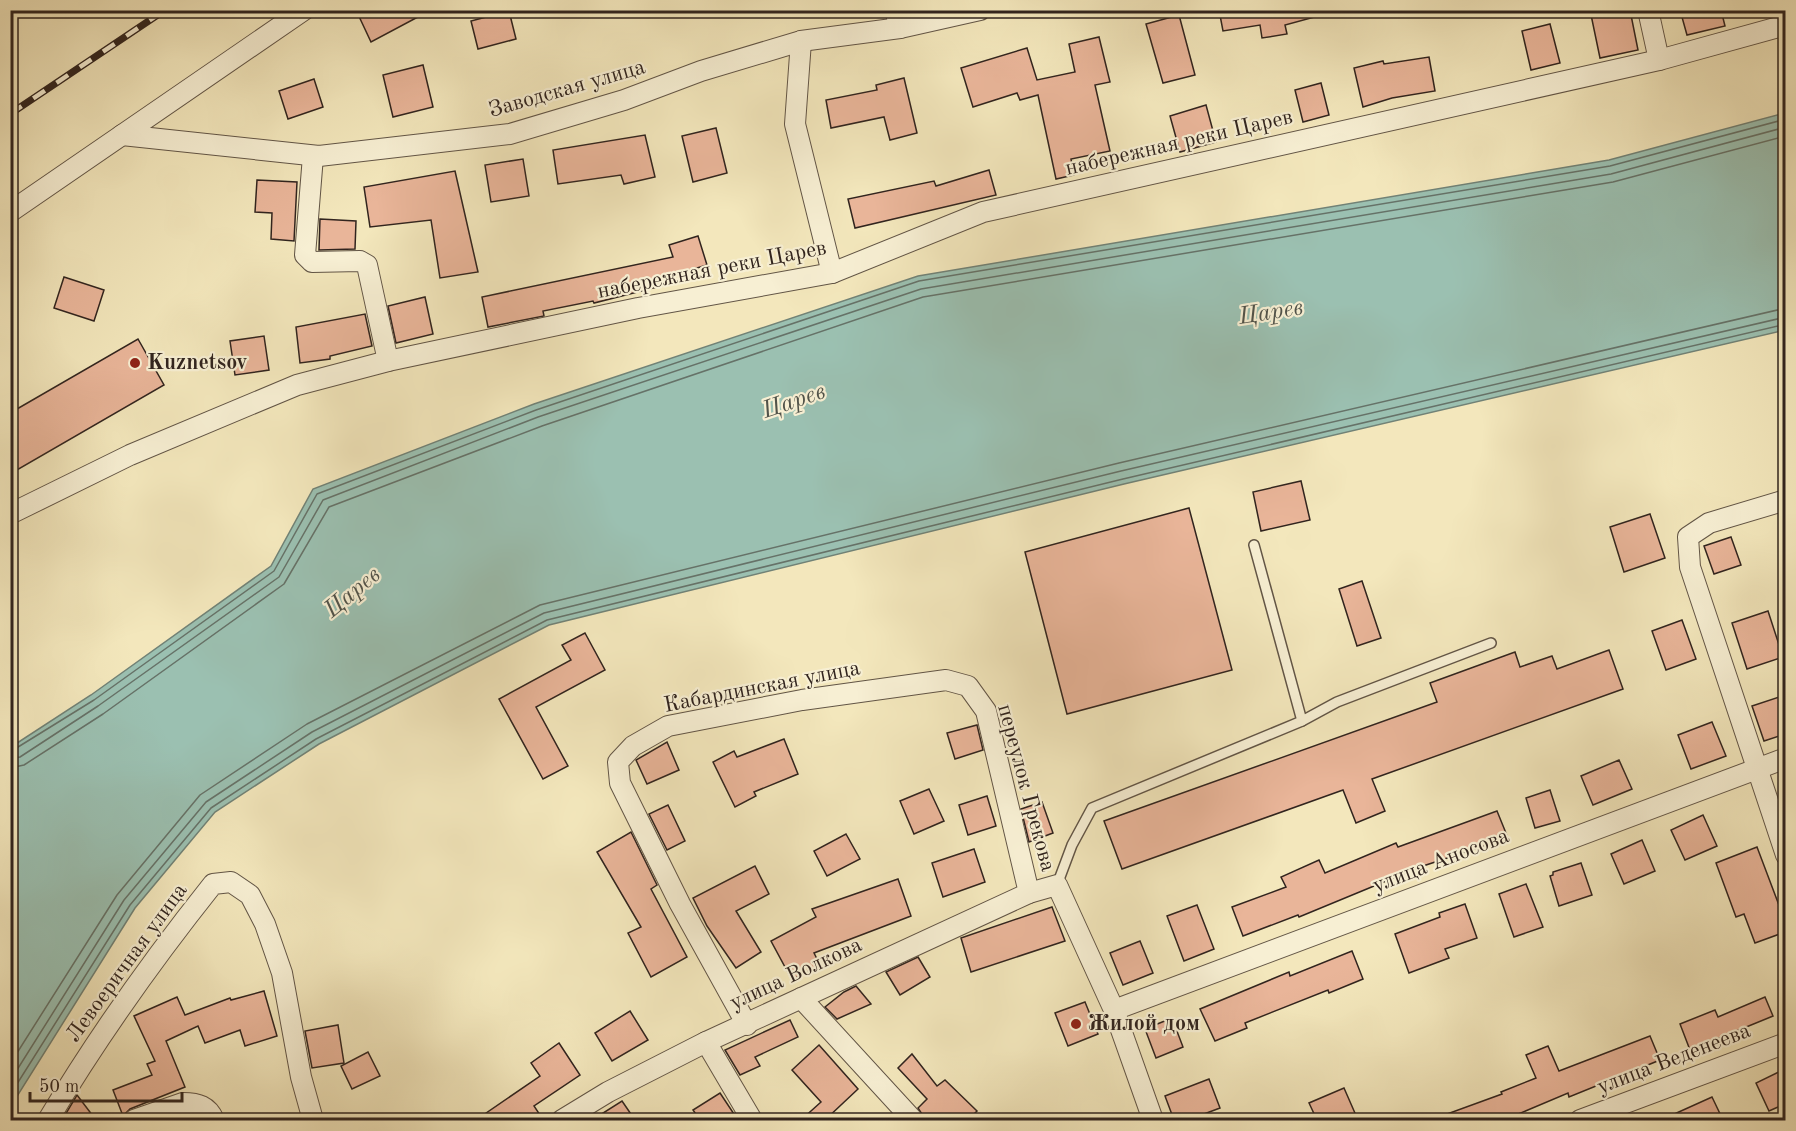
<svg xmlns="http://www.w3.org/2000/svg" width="1796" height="1131" viewBox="0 0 1796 1131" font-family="'Old Standard TT',serif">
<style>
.water{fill:#9bc0b1;stroke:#718276;stroke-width:1.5}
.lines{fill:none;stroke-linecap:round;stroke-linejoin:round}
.shore{stroke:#667268;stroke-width:1.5}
.building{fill:#e9b599;stroke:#31241e;stroke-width:1.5}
.service-casing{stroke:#625546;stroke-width:12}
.minor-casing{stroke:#625546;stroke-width:22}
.service{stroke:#f7efd3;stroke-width:9}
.minor{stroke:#f7efd3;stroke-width:20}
.rail-casing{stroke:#31241e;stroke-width:7}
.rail{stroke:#f7efd3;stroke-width:4.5;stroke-dasharray:14;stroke-linecap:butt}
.poi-dot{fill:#8f2418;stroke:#f7efd3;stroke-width:2}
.labels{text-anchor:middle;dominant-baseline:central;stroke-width:4.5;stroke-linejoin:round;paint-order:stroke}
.street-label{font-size:22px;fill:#31241e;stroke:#f7efd3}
.poi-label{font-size:22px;font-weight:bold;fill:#31241e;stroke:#f7efd3;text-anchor:start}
.water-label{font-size:24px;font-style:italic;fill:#51534a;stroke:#f7efd3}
</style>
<rect width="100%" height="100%" fill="#f3e7bc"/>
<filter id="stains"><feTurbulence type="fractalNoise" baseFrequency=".00333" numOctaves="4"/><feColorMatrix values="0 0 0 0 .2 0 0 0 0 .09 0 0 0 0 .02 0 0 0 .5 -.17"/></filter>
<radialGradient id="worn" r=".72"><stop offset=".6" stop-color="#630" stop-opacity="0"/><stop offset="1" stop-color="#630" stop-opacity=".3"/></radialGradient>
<path class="water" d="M1785,113V330L1124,484L549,625L319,744L215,812L135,908L11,1106V747L91,695L271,566L313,489L534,404L918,276L1609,160Z"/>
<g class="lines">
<g class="shore">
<path d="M10,752L94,700L274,571L317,494L536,410L919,281L1610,166L1786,119"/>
<path d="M10,759L20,757L98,706L279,577L323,500L538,417L921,289L1611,174L1786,127"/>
<path d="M10,768L24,765L103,714L284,584L329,507L542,426L923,297L1613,182L1786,136"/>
<path d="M10,1064L117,895L200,795L307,724L540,605L1119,463L1786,308"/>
<path d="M10,1081L124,900L206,802L312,732L544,613L1121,471L1786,317"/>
<path d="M10,1095L130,905L211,808L316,739L547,620L1123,479L1786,324"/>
</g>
</g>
<g class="building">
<path d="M356,10H431L371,42Z"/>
<path d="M1219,10H1321L1322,15L1285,25L1287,34L1262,38L1260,25L1223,31Z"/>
<path d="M1590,10H1630L1638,50L1600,58Z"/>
<path d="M1680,10H1721L1725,26L1687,35Z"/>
<path d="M509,11L516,39L478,49L471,21Z"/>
<path d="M1179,15L1195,75L1163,83L1146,24Z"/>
<path d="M1550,24L1560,63L1531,70L1522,31Z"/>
<path d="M1099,37L1110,82L1095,85L1110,151L1071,159L1074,175L1056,179L1038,95L1020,100L1017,93L973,107L961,68L1027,48L1037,80L1075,72L1069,44Z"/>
<path d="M1429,57L1435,91L1392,98L1363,107L1354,68L1383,61L1384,64Z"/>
<path d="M423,65L433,107L393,117L383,75Z"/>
<path d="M904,78L917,133L890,140L884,117L831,128L826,100L877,90L876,85Z"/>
<path d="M314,79L323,107L288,119L279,91Z"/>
<path d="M1321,83L1329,115L1303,122L1295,90Z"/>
<path d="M1206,105L1216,142L1180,152L1170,116Z"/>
<path d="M716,128L727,173L693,182L682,136Z"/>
<path d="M645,135L655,177L624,184L621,175L558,184L553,150Z"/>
<path d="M523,159L529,196L491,202L485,165Z"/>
<path d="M989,170L996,195L855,228L848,199L934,181L936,186Z"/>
<path d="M455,171L478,272L440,278L431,220L370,227L364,187Z"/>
<path d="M257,180L297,182L294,241L271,239L272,213L255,212Z"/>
<path d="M320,219L356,221L355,249L319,250Z"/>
<path d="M698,236L707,265L667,277L669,284L594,303L593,301L543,311L544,316L488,327L482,297L673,257L669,245Z"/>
<path d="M64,277L104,290L94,321L54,308Z"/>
<path d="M425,297L433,334L396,343L388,306Z"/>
<path d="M365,314L372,346L330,356V359L300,363L296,327Z"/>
<path d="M264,336L269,370L235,375L230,341Z"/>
<path d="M138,339L164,385L10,474V413Z"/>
<path d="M1301,481L1310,520L1261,531L1253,492Z"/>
<path d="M1189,508L1232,670L1067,714L1025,552Z"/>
<path d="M1650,514L1665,558L1624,572L1610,527Z"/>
<path d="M1731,537L1741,565L1714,574L1704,546Z"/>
<path d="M1362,581L1381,638L1357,646L1339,589Z"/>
<path d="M1768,611L1783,657L1747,669L1732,623Z"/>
<path d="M1682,620L1696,659L1666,670L1652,631Z"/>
<path d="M585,633L605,670L536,707L568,766L543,779L499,699L571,660L562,645Z"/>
<path d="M1609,650L1623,689L1372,779L1385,811L1356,823L1343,790L1122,869L1104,821L1437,702L1430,683L1515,652L1520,667L1552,656L1557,669Z"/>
<path d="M1785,695V734L1764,741L1752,706Z"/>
<path d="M1712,722L1726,756L1691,769L1678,735Z"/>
<path d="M977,725L983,750L955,759L947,733Z"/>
<path d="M784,739L798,774L754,792L756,796L735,807L713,762L734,751L737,757Z"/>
<path d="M667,742L679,770L647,784L636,760Z"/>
<path d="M1619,760L1632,789L1593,805L1581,776Z"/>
<path d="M929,789L944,821L914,834L900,801Z"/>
<path d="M1550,790L1560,821L1535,828L1526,798Z"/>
<path d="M987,796L996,826L968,835L959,805Z"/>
<path d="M1042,802L1053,833L1029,842L1021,809Z"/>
<path d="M668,805L685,841L667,850L649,814Z"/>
<path d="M1497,811L1508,838L1420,867L1299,917L1298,915L1243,936L1232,907L1286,887L1281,877L1319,860L1325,873L1396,843L1398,847Z"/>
<path d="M1703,815L1717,846L1685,860L1671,830Z"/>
<path d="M631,832L657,885L651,889L687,957L651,977L628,933L641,927L597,852Z"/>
<path d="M846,834L860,859L827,876L814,851Z"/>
<path d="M1642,840L1655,871L1624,884L1611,854Z"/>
<path d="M1757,847L1785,921V932L1755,943L1744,914L1736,917L1716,863Z"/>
<path d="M974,849L985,882L943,897L932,863Z"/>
<path d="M1581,863L1592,895L1559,906L1550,876L1553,875V872Z"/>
<path d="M755,866L769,894L736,911L761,952L736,968L707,926L693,898Z"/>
<path d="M898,879L911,916L814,953L820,965L792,980L771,941L816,917L812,909Z"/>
<path d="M1526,884L1543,927L1514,937L1499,894Z"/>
<path d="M1465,904L1477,938L1445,949L1449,958L1409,973L1395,934L1440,917L1439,913Z"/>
<path d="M1197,905L1214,949L1184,961L1167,916Z"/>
<path d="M1052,907L1065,941L971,972L961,938Z"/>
<path d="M1140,941L1153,973L1123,985L1110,953Z"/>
<path d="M1352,951L1363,979L1329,993L1328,990L1245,1023L1247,1028L1215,1041L1200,1009L1289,972L1290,976Z"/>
<path d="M918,957L930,977L900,995L886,972Z"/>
<path d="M856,986L871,1004L837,1019L825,1007L844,992Z"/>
<path d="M264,991L277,1036L245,1046L240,1030L205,1043L198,1026L166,1041L185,1087L130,1109L123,1116L113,1090L152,1075L147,1064L155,1061L134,1016L177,997L185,1015L230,998L231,1000Z"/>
<path d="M1765,997L1773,1016L1690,1050L1680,1024L1715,1010L1718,1017Z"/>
<path d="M1085,1002L1098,1034L1068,1046L1055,1013Z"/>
<path d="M630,1011L648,1040L612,1061L595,1033Z"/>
<path d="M1172,1018L1183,1047L1156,1058L1145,1029Z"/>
<path d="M790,1020L798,1037L755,1057L760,1066L740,1075L725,1050Z"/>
<path d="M338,1025L344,1063L312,1068L305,1031Z"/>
<path d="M1650,1036L1660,1060L1569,1097L1568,1093L1504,1120H1436V1118L1502,1094L1501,1092L1536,1078L1526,1055L1548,1046L1559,1071Z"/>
<path d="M559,1043L580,1075L534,1106L540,1115L532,1120H476L540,1076L531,1063Z"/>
<path d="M819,1045L858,1089L825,1120H801L821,1102L792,1070Z"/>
<path d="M368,1052L380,1076L352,1089L341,1066Z"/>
<path d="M912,1054L937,1086L945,1080L977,1111L968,1120L925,1119L918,1108L927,1099L898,1068Z"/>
<path d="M1785,1069V1104L1769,1111L1756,1083Z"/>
<path d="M1209,1079L1220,1108L1188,1120H1174L1165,1096Z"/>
<path d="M1344,1088L1358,1120H1317L1309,1103Z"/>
<path d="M720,1093L738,1120H700L693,1110Z"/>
<path d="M77,1095L96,1120H62Z"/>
<path d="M1712,1097L1723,1120H1661Z"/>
<path d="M622,1101L635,1120H592Z"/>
</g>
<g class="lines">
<g class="service-casing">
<g id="service">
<path d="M1254,545L1302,721"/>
<path d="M1057,885L1072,845L1092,808L1302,721L1337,702L1491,643"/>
</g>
</g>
<g class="minor-casing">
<g id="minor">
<path d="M895,10L900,28"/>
<path d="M1648,10L1659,60"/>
<path d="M801,41L795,124L832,273"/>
<path d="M122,135L319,156L510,134L624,100L701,71L801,41L900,28L980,10"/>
<path d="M313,156L305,255L312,262L360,261L367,265L388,361"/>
<path d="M10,212L304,10"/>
<path d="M1786,500L1709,523L1688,537L1690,567L1786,855"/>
<path d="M10,514L130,455L297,385L388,361L638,308L832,273L983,212L1659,60L1786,25"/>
<path d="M801,998L913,1120"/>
<path d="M1114,1010L1786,758"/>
<path d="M747,1025L680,904L620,783L618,762L633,746L668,726L802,700L946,680L968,686L986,711L1029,893"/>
<path d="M706,1042L752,1120"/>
<path d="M48,1120C97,1038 154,958 213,884L231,882L250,895L265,924L282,973L301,1077L313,1120"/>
<path d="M134,1120L183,1103C198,1103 208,1106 214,1120"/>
<path d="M562,1120L608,1092L706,1042L1029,893L1057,885L1114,1010L1153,1120"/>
<path d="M1580,1120L1786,1043"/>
</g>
</g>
<use href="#service" class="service"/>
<use href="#minor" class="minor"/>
<g class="rail-casing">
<path id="rail" d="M10,114L165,10"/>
</g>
<use href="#rail" class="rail"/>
</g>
<g class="poi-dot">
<circle cx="135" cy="363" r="6"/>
<circle cx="1076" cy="1024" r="6"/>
</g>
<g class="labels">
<g class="street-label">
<text transform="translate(567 89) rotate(-16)">Заводская улица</text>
<text transform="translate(1179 143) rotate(-13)">набережная реки Царев</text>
<text transform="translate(712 270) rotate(-11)">набережная реки Царев</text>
<text transform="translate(762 687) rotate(-11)">Кабардинская улица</text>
<text transform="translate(1026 788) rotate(75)">переулок Грекова</text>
<text transform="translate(1441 861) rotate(-21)">улица Аносова</text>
<text transform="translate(127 963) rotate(-54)">Левоеричная улица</text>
<text transform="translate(796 974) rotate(-25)">улица Волкова</text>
<text transform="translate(1674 1059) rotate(-21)">улица Веденеева</text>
</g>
<g class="poi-label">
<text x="147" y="363">Kuznetsov</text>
<text x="1088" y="1024">Жилой дом</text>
</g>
<g class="water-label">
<text transform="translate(1271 313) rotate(-9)">Царев</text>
<text transform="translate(794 402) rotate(-19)">Царев</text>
<text transform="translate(353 593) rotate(-40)">Царев</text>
</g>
</g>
<rect width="1796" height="1131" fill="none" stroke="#f3e7bc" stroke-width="36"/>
<rect x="12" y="12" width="1772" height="1107" fill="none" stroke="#31241e" stroke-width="3"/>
<rect x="18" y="18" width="1760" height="1095" fill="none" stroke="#31241e" stroke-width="1.5"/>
<path d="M30 1092v9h152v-9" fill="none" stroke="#31241e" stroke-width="3"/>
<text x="39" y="1092" font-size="18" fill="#31241e" stroke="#f7efd3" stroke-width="4.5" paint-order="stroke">50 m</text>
<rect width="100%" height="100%" filter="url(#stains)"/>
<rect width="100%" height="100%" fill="url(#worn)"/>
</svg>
